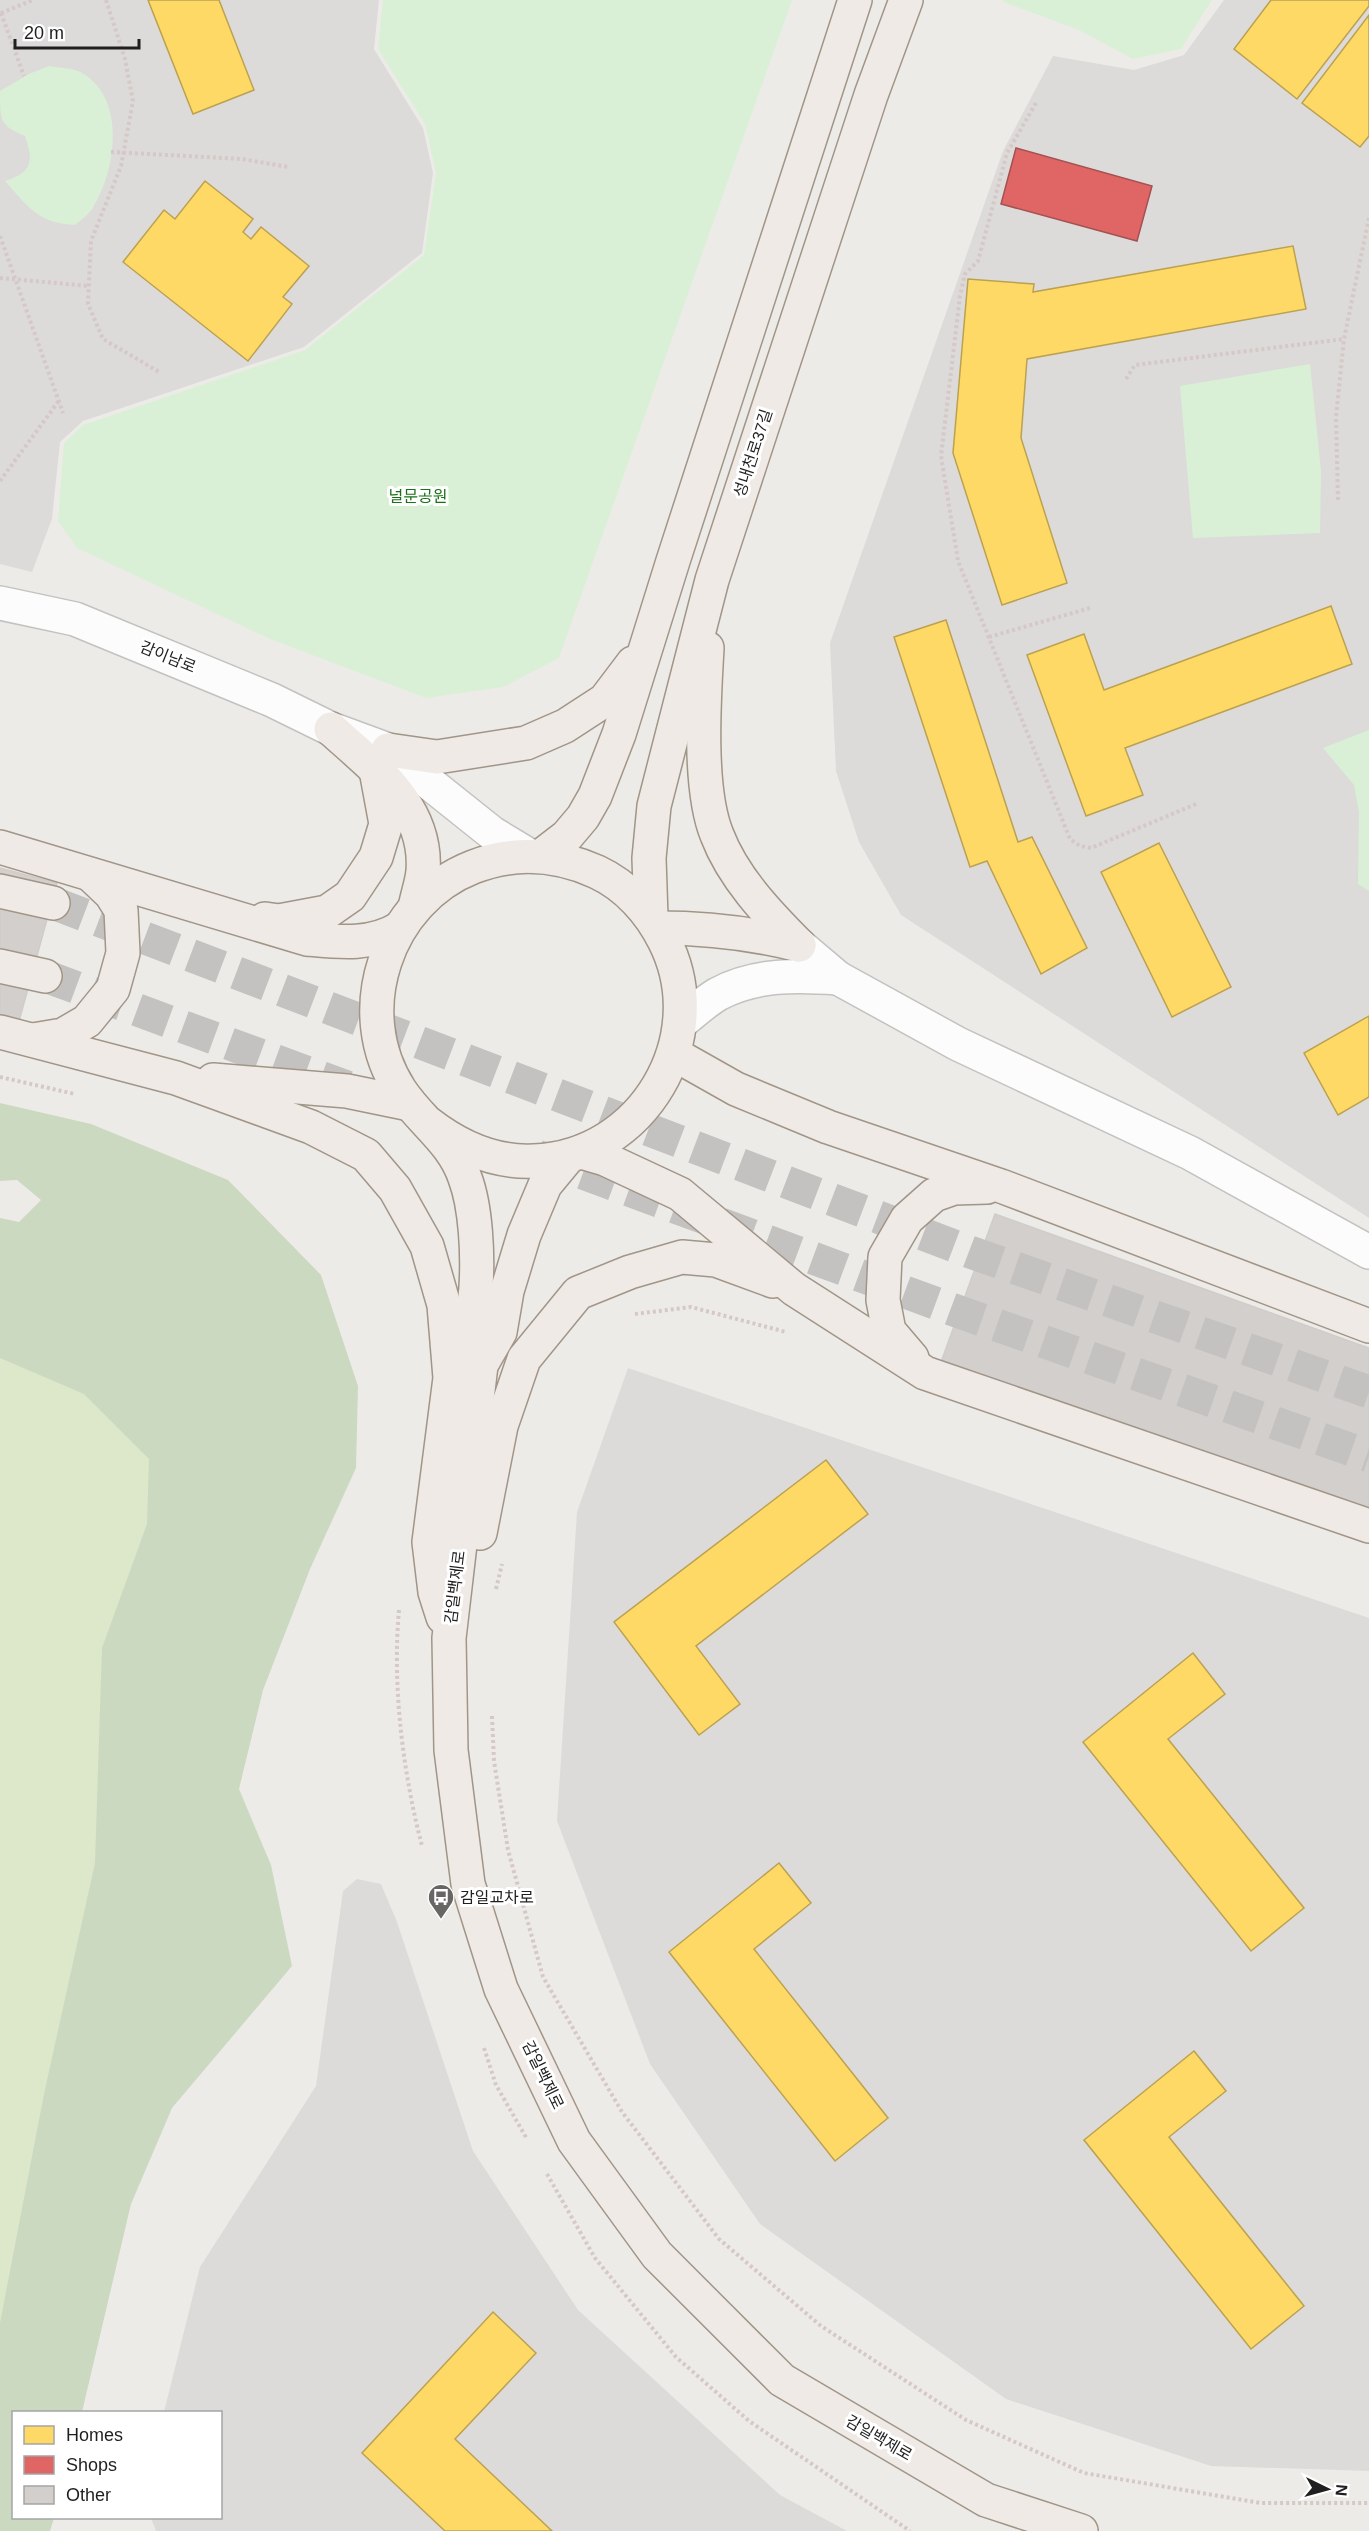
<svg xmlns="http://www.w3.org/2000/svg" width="1369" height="2531" viewBox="0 0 1369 2531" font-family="Arial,'Noto Sans KR',sans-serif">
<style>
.residential{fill:#dcdbd9}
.grass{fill:#dde7ca}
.forest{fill:#cbd9c0}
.park{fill:#d9f0d6}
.homes{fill:#ffd966;stroke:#bca151;stroke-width:1.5}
.shops{fill:#e06666;stroke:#a65151;stroke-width:1.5}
.building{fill:#d2cfcd;stroke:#d0ccca;stroke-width:1.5}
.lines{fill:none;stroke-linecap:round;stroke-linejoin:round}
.major-tunnel{stroke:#c4c2c0;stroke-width:33;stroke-dasharray:33 16;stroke-linecap:butt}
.minor-casing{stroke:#c3c2c0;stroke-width:36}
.major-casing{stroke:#a19587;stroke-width:36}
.path{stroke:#d5c8c7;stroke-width:4;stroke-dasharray:3 3;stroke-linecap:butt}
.minor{stroke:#fcfcfc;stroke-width:33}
.major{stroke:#f0eae6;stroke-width:33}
.labels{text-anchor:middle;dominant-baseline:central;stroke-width:6;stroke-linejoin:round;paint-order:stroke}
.street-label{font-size:16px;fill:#1f1f1f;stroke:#fff}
.park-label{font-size:16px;fill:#197316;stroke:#fff}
.poi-label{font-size:16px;fill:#1f1f1f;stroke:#fff;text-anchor:start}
</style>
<rect width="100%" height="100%" fill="#edebe8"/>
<g class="residential">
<path d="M0,0H379L374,49L423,128L433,173L422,253L304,347L83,421L60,442L52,519L32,572L0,564Z"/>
<path d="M1224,0H1369V1218L901,915L859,842L836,771L830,643L1003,151L1053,56L1134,70L1184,55Z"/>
<path d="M628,1368L1369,1618V2471L1211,2466L1006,2399L760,2224L650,2064L557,1821L577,1512Z"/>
<path d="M357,1879L381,1884L397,1922L473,2151L578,2310L780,2495L847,2531H156L151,2518H220V2412H164L200,2267L316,2086L343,1891Z"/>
</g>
<path class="grass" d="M0,1297L189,1457L0,2439Z"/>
<path class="forest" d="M0,1103L91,1124L228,1180L321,1275L358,1386L356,1468L310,1569L263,1690L239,1789L271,1865L292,1966L172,2108L131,2204L82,2412H14V2518H54L50,2531H0V2323L44,2094L95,1863L102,1648L147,1524L149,1459L84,1394L0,1358V1218L19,1222L41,1200L17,1180L0,1181Z"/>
<g class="park">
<path d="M383,0H792L559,658L503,687L426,698L270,639L77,548L58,521L64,443L83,425L305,350L424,255L436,173L425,124L378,49Z"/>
<path d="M1003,0H1212L1181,49L1133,59L1079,30L1003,2Z"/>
<path d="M49,66C59,68 74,68 82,73C127,99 116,172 92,209C88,215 81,220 75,225C38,223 28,207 5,181C32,173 34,161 25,136C0,125 0,122 0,91L29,74Z"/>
<path d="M1310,364L1321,471L1320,533L1193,538L1180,386Z"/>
<path d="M1369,730V891L1358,884L1359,812L1354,785L1323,748Z"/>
</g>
<g class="homes">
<path d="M148,0H219L254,90L193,114Z"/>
<path d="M1271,0H1369V6L1297,99L1234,49Z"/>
<path d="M1369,15V136L1360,147L1302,103Z"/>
<path d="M205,181L253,219L243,232L251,239L261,227L309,266L283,297L292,304L248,361L123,262L164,210L175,219Z"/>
<path d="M1293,246L1306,309L1027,359L1021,438L1067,583L1002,605L953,453L968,279L1034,284L1033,292Z"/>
<path d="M1331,606L1352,664L1125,748L1143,795L1086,816L1027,655L1084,634L1104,690Z"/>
<path d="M946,620L1018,842L1032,837L1087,948L1041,974L987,861L970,867L894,637Z"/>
<path d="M1159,843L1231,987L1172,1017L1101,872Z"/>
<path d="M1369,1016V1097L1338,1115L1304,1053Z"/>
<path d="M826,1460L868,1514L696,1646L740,1704L699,1735L614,1622Z"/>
<path d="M1193,1653L1225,1694L1168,1739L1304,1908L1251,1951L1083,1742Z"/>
<path d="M779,1863L811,1903L754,1949L888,2118L835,2161L669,1952Z"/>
<path d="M1194,2051L1226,2091L1169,2137L1304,2306L1251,2349L1084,2140Z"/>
<path d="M493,2312L536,2353L455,2439L552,2531H445L362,2453Z"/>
</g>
<path class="shops" d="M1016,148L1152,186L1137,241L1001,204Z"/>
<g class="building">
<path d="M0,868L57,883L18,1025L0,1020Z"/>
<path d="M995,1214L1369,1348V1507L941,1362Z"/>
</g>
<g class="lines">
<g class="major-tunnel">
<path d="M53,903L970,1252L1369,1392"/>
<path d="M45,976L347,1087"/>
<path d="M537,1156L951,1309L1369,1456"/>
</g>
<g class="minor-casing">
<g id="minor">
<path d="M0,603L75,619L272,700L331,729L388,750L492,833L530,856"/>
<path d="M799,945L838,978L958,1044L1190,1153L1369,1252"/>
<path d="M680,1023C692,1014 704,1002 718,994C755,974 797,975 838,978"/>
</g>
</g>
<g class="major-casing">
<g id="major">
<path d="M707,648C704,699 698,789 717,835C733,877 767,913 799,945"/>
<path d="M331,729C374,768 428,807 423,871C422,883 417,896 415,908"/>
<path d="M388,750L437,757L526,743L565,726L605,700L633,663"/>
<path d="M0,847L307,939C339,942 371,946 400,928"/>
<path d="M541,856L567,836L583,817L595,796L619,734L673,561L855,0"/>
<path d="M0,891L53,903"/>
<path d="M651,917L649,858L654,806L712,580L871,95L906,0"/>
<path d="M265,919L279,921L327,912L350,896L376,857L386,824L376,770"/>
<path d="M658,928C706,928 752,933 799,945"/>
<path d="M0,966L45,976"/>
<path d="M0,1032L176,1078L311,1127L366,1155L395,1189L427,1246L444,1305L450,1378L429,1542L435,1592L443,1617"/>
<path d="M33,1040L63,1035L87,1021L113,989L123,953L121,910L111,894L91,875"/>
<path d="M674,1054L736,1089L828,1127L1001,1186L1369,1326"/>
<path d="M213,1080L347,1091L410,1104"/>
<path d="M428,1123C459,1147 494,1163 534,1161C643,1157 714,1037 664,940C650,912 627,886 597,872C557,854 514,851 473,867C386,901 349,1012 400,1090C420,1121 453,1141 465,1178C476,1207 478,1255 476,1287C475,1299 473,1311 473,1323C473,1337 478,1351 481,1365L449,1638L451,1750L468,1884L501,1989L574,2141L657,2255L782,2380L986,2500L1081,2531"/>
<path d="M581,1152L605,1159L680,1194L794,1289L925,1373L1369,1526"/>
<path d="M912,1358L889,1331L883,1300L885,1257L907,1219L934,1195L954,1188L987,1187"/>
<path d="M481,1365L500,1332L507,1291L524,1235L545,1185L569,1156"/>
<path d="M480,1533L501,1426L524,1359L578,1293L630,1272L682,1257L716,1260L773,1281"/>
</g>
</g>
<g class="path">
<path d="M106,0L125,59L133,101L121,166L91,241L88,304L103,339L161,373"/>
<path d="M1,13L24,76"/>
<path d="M1,13L33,0"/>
<path d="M1036,103L1007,153L978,261L965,274L960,296L941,456L958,561L1070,839L1080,846L1091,848L1196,804"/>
<path d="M111,152L242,159L289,167"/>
<path d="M0,236L63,413"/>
<path d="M0,278L89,286"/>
<path d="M1126,379L1135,365L1344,339"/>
<path d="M0,481L58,402"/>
<path d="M1338,500L1336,417L1344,339L1369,218"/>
<path d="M989,637L1090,608"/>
<path d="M0,1077L75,1094"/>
<path d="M635,1314L691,1307L786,1332"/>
<path d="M496,1589L502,1564"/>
<path d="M399,1610C392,1686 403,1773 422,1846"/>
<path d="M492,1716L494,1761L508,1850L543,1977L622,2112L719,2239L821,2326L966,2420L1084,2473L1261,2503H1369"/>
<path d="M484,2048L496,2085L527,2139"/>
<path d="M547,2174L595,2258L676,2357L749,2421L910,2531"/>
</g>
<use href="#minor" class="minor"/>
<use href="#major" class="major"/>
</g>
<defs>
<g id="bus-pin" transform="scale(1.35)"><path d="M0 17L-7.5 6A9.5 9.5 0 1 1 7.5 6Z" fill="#676665" stroke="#fff"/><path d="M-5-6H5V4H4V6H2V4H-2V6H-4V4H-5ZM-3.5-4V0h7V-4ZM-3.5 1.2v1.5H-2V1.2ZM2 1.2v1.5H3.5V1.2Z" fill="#fff"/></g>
</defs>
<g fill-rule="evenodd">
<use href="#bus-pin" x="441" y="1897"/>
</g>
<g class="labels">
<g class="street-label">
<text transform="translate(753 453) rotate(-72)">성내천로37길</text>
<text transform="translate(168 657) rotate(22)">감이남로</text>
<text transform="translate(455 1587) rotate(-83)">감일백제로</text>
<text transform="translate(543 2075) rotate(64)">감일백제로</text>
<text transform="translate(879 2438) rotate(30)">감일백제로</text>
</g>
<g class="park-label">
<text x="418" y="496">널문공원</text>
</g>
<g class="poi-label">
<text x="460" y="1897">감일교차로</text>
</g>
</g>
<rect x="12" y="2411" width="210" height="108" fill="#ffffff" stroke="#a5a5a5" stroke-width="1.5"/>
<rect x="24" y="2426" width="30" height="18" fill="#ffd966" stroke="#a5a5a5" stroke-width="1.5"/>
<text x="66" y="2441" font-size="18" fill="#1f1f1f">Homes</text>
<rect x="24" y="2456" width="30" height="18" fill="#e06666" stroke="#a5a5a5" stroke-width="1.5"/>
<text x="66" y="2471" font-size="18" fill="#1f1f1f">Shops</text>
<rect x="24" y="2486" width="30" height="18" fill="#d2cfcd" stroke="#a5a5a5" stroke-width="1.5"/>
<text x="66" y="2501" font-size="18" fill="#1f1f1f">Other</text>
<g transform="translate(1327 2489) rotate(95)" stroke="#ffffff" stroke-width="4.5" paint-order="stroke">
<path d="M0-4.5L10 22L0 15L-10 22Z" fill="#1f1f1f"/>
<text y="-9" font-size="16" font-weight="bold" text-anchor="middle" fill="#1f1f1f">N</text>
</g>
<path d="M15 39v9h124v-9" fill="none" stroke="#1f1f1f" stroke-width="3"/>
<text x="24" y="39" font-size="18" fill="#1f1f1f" stroke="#ffffff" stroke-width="4.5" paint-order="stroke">20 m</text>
</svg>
